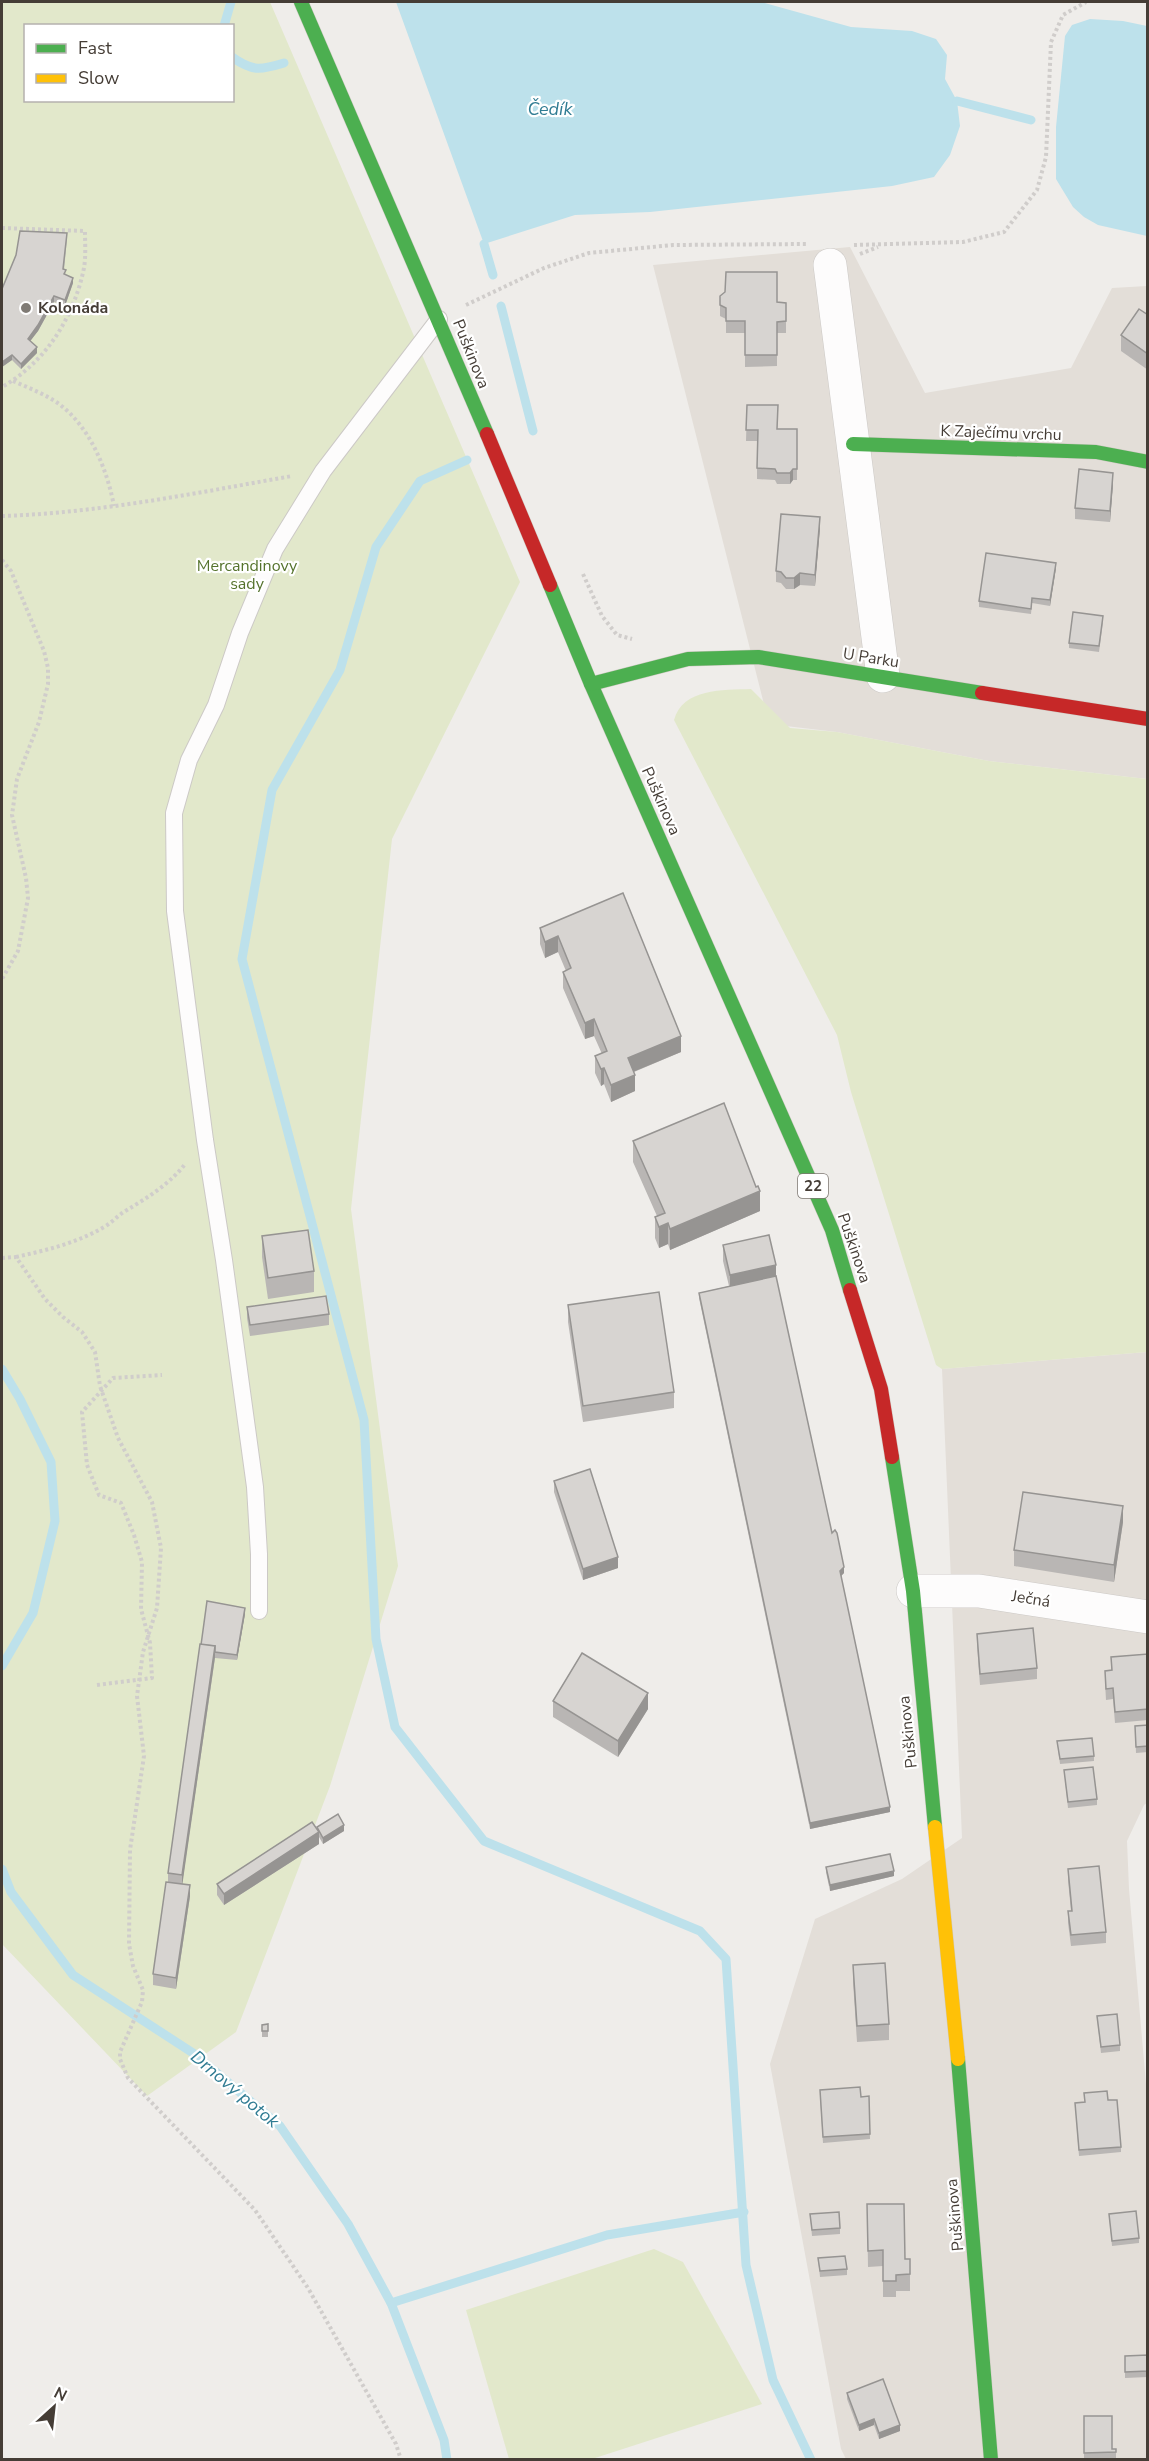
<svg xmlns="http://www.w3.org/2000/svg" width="1149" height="2461" viewBox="0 0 1149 2461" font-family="'Nunito Sans',sans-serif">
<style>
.residential{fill:#e3ded8}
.green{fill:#e2e8cb;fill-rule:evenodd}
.water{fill:#bde1eb}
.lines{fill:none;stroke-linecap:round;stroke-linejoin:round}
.stream{stroke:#bde1eb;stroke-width:9}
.lane-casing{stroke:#ccc9c6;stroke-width:18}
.street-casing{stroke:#ccc9c6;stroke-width:34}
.fast-casing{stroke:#cfcac3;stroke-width:15}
.slow-casing{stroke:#cfcac3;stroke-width:15}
.jam-casing{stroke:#cfcac3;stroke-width:15}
.path{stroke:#d0cdcb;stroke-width:4;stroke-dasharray:3 3;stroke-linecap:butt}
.lane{stroke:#fdfcfc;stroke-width:16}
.street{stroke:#fdfcfc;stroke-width:33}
.fast{stroke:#4caf50;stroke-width:14}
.slow{stroke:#ffc107;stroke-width:14}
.jam{stroke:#c62828;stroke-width:14}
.path-bridge{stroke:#d0cdcb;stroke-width:4;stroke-dasharray:3 3;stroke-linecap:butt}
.wall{fill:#b9b6b4}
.shaded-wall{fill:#969492}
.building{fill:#d7d4d1;stroke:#969492;stroke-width:1.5}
.poi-dot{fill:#807b75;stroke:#fff;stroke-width:2}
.labels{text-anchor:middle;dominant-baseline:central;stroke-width:4.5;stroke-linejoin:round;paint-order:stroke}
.shield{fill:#fff;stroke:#7d7772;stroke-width:1.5}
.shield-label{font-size:15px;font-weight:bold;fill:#453d36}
.poi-label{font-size:16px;font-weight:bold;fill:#453d36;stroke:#fff;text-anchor:start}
.street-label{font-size:16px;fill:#453d36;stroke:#fff}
.park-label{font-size:16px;fill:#55732d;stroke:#fff}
.water-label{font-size:18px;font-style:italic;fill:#307c93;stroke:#fff}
</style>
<rect width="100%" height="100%" fill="#efedea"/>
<g class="residential">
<path d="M850,247L925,393L1071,368L1112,288L1147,286V779L989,761L837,732L769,724L653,265Z"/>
<path d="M1147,1352L1148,1802L1144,1805L1127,1841L1129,1889L1148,2107L1147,2459H846L841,2449L770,2064L815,1919L902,1879L962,1838L942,1369Z"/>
</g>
<g class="green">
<path d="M2,2H270L520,582L392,839L351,1209L398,1566L330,1786L236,2032L147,2096L2,1944ZM26,26H232V100H26Z"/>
<path d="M751,689L790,728L837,732L989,761L1147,779V1352L942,1369L936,1365L851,1092L837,1035L674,720C683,688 723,690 751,689Z"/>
<path d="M654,2249L683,2262L762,2404L592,2459H509L466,2310Z"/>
</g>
<g class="water">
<path d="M396,2H761L851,27L912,31L936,39L947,55L945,79L957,101L960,126L950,155L934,177L892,186L650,212L575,215L484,244Z"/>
<path d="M1090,19L1123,21L1147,26V236L1098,225L1084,217L1073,207L1056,179V127L1065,36L1072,25Z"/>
</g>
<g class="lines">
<g class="stream">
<path d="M224,26L231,2"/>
<path d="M232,57C253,72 261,70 284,63"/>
<path d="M957,101L1031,120"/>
<path d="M484,244L493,275"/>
<path d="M501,306L533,431"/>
<path d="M467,460L420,481L376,547L340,670L272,790L242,959L364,1420L376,1639L395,1727L484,1841L700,1931L726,1959L746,2265L773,2380L811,2460"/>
<path d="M2,1369L20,1399L51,1462L55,1521L33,1613L2,1666"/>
<path d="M2,1869L11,1892L73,1975L193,2053L280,2126L348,2224L391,2303L444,2440L447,2460"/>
<path d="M391,2303L607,2235L744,2212"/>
</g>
<g class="lane-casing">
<path id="lane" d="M259,1611V1554L255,1487L224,1260L205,1140L175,911L174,813L189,760L216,705L240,633L275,549L323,471L439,319"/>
</g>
<g class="street-casing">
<g id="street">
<path d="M830,265L883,676"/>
<path d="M913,1591H979L1148,1617"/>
</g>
</g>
<g class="fast-casing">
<g id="fast">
<path d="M301,2L487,434"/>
<path d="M853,444L1096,452L1148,462"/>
<path d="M550,585L591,684L832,1230L850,1290"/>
<path d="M591,684L688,659L758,657L982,693"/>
<path d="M892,1457L913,1591L935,1827"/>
<path d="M958,2059L991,2460"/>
</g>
</g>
<g class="slow-casing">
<path id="slow" d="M935,1827L958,2059"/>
</g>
<g class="jam-casing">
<g id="jam">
<path d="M487,434L550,585"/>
<path d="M982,693L1148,719"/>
<path d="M850,1290L881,1389L892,1457"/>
</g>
</g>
<g class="path">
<path d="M2,228L85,231C85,243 86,256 84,268C74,317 46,362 2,387"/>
<path d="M854,245L963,242L1004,232L1037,190L1046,157L1051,42L1063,15L1086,2"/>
<path d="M860,254L878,247"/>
<path d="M466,305L544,268L589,253L673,245L807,244"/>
<path d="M13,381C29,388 45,394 59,404C90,427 107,469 114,506"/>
<path d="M2,516C99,513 196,493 292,476"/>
<path d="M2,560L11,571L44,651L48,668V684L39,722L17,779L12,815L26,878L28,898L18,951L2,979"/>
<path d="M583,574L602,616L617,635L632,639"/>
<path d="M16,1257C47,1250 77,1243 104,1227C113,1222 118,1215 127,1210C147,1198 171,1183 185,1164"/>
<path d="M2,1258L16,1257L45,1299L63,1317L82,1332L95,1352L100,1386L118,1438L152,1502L161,1548L157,1608L143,1652L137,1696L144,1756L130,1850L129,1944L133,1966L143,1990L142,2002L120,2052V2059L128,2078L255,2210L308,2288L396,2444L401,2460"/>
</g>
<use href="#lane" class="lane"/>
<use href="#street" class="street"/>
<use href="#fast" class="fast"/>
<use href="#slow" class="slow"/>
<use href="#jam" class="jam"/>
<path class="path-bridge" d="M97,1685L152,1678L150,1643L141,1609L142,1562L134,1535L121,1503L99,1495L87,1465L82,1412L113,1378L162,1375"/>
</g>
<g class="wall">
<path d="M67,238L64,270L66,275L73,283L65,306L54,302L38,331L30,341L37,353L21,369L12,360L2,367Z"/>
<path d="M720,296L786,303V333H777V366L745,367V333H726V319L720,316Z"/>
<path d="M1148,315V370L1121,351V335Z"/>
<path d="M747,405L778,416L777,429H797V480H793L790,484H777L775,480L757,479V441H746Z"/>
<path d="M1113,484L1110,522L1075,519V508Z"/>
<path d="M820,528L815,586L800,585L794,589H786L781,583L776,582V571Z"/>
<path d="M1056,568L1050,606L1032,603L1031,614L979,607V601Z"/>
<path d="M1103,622L1099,652L1069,648V643Z"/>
<path d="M623,893L681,1052L634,1072L635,1091L611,1102L604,1084L601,1086L595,1073V1056L602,1054L594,1036L585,1039L563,988V972L566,971L558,952L545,958L540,944V928Z"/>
<path d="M633,1141L756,1187L760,1211L670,1250L668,1244L659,1248L655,1238V1217L657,1216L633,1162Z"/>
<path d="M262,1236L314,1271V1292L268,1299L262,1257Z"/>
<path d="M723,1245L776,1276L832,1533L844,1573L841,1576L890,1812L810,1829L699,1298V1293L729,1286L723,1261Z"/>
<path d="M568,1305L674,1392V1408L583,1422L568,1322Z"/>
<path d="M247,1307L329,1314V1325L250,1336L247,1318Z"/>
<path d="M554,1481L618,1568L583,1580L554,1492Z"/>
<path d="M1123,1522L1114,1582L1014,1566V1550Z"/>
<path d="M245,1614L237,1660L215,1658L182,1884L190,1896L176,1989L153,1985V1974L168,1882V1873L201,1645Z"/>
<path d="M977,1634L1037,1668V1679L980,1685L977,1645Z"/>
<path d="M1148,1654V1720L1115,1723L1113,1699L1106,1700L1105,1682V1671L1111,1670V1657Z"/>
<path d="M553,1701L648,1709L618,1757L553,1717Z"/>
<path d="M1148,1725V1752L1136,1753L1135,1726Z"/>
<path d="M1057,1741L1094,1756V1761L1060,1764Z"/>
<path d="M1064,1770L1097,1799V1805L1068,1808Z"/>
<path d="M317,1829L344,1831L323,1844L319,1837V1844L224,1905L217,1895V1884Z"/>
<path d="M826,1867L894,1876L830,1891L826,1872Z"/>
<path d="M1068,1869L1106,1932V1943L1071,1946L1068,1923V1911H1071L1068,1880Z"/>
<path d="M853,1965L889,2024V2040L857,2042L853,1982Z"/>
<path d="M1097,2016L1120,2045V2051L1101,2053Z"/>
<path d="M268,2024V2037H262V2025Z"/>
<path d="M820,2096L861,2097L869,2096L870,2139L823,2143Z"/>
<path d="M1108,2100L1121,2147V2152L1079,2156L1075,2103Z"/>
<path d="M867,2204L905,2259H910V2291H896V2297H883V2266L868,2267Z"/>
<path d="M810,2214L840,2228V2234L812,2236Z"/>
<path d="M1109,2214L1139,2238V2243L1112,2246Z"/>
<path d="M818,2258L847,2269V2275L820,2277Z"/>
<path d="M1148,2355V2377L1125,2378V2356Z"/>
<path d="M847,2393L900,2431L879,2439L874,2425L859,2431L847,2399Z"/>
<path d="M1084,2416L1112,2449H1116V2458L1084,2459Z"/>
</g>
<g class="shaded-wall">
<path d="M73,278V283L65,306V300Z"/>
<path d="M54,296V302L38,331L28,344V339Z"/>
<path d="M37,347V353L21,369V364Z"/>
<path d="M12,355V360L2,367V362Z"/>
<path d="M793,469V480L790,484V473Z"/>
<path d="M1113,473V484L1110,522V511Z"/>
<path d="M820,517V528L815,586V575Z"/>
<path d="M1056,563V568L1050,606V600Z"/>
<path d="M800,573V585L794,589V578Z"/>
<path d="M558,936V952L545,958V942Z"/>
<path d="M594,1019V1036L585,1039V1023Z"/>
<path d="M681,1036V1052L628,1074V1058Z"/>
<path d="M604,1068V1084L601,1086V1069Z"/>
<path d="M635,1075V1091L611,1102V1085Z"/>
<path d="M760,1191V1211L670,1250V1229Z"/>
<path d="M668,1223V1244L659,1248V1227Z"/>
<path d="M776,1265V1281L730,1291V1275Z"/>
<path d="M1123,1506V1522L1114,1582V1565Z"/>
<path d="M618,1557V1568L583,1580V1569Z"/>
<path d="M844,1567V1573L840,1577V1571Z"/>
<path d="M245,1608V1614L237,1660V1655Z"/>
<path d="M215,1646V1657L182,1887V1875Z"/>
<path d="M648,1693V1709L618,1757V1741Z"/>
<path d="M890,1807V1812L810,1829V1823Z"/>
<path d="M344,1825V1831L323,1844V1838Z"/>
<path d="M319,1832V1844L224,1905V1894Z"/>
<path d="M894,1871V1876L830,1891V1885Z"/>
<path d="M190,1885V1896L176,1989V1978Z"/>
<path d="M874,2419V2425L859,2431V2425Z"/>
<path d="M900,2425V2431L879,2439V2433Z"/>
</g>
<g class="building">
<path d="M20,231L67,233L63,269L66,270L64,274L73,278L65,300L54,296L38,325L28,339L37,347L21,364L12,355L2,362V289L16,255Z"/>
<path d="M726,272H777V302L786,303V321L777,322V355H745V321H726V308L720,305V296L725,292Z"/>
<path d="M1139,309L1148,315V354L1121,335Z"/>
<path d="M747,405H778L777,429H797V469H793L790,473H777L775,469L757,468L758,430H746Z"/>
<path d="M1079,469L1113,473L1110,511L1075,508Z"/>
<path d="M781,514L820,517L815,575L800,573L794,578H786L781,572L776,571Z"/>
<path d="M986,553L1056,563L1050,600L1032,598L1031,609L979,601Z"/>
<path d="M1073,612L1103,616L1099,646L1069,643Z"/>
<path d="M623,893L681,1036L628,1058L635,1075L611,1085L604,1068L601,1069L595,1056L607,1051L594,1019L585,1023L563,972L571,968L558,936L545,942L540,928Z"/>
<path d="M724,1103L756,1187L758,1186L760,1191L670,1229L668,1223L659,1227L655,1217L665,1213L633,1141Z"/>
<path d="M308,1230L314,1271L268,1278L262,1236Z"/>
<path d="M769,1235L776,1265L730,1275L723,1245Z"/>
<path d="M776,1276L832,1533L835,1530L837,1533L844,1567L840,1571L890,1807L810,1823L699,1293Z"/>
<path d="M659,1292L674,1392L583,1406L568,1305Z"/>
<path d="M326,1296L329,1314L250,1325L247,1307Z"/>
<path d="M590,1469L618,1557L583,1569L554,1481Z"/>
<path d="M1023,1492L1123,1506L1114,1565L1014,1550Z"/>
<path d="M207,1601L245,1608L237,1655L215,1652V1646L201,1645Z"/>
<path d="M1033,1628L1037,1668L980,1674L977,1634Z"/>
<path d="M200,1644L215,1646L182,1875L168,1873Z"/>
<path d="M582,1653L648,1693L618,1741L553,1701Z"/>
<path d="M1148,1654V1709L1115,1712L1113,1688L1106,1689L1105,1671L1112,1670L1111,1657Z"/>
<path d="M1148,1725V1746L1136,1747L1135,1726Z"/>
<path d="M1092,1738L1094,1756L1060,1759L1057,1741Z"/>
<path d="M1093,1767L1097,1799L1068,1802L1064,1770Z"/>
<path d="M338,1814L344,1825L323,1838L317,1827Z"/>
<path d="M312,1822L319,1832L224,1894L217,1884Z"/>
<path d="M890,1854L894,1871L830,1885L826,1867Z"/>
<path d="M1099,1866L1106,1932L1071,1935L1068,1911H1072L1068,1869Z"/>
<path d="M166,1882L190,1885L176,1978L153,1974Z"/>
<path d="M885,1963L889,2024L857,2026L853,1965Z"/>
<path d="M1117,2014L1120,2045L1101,2047L1097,2016Z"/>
<path d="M268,2024V2031H262V2025Z"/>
<path d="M860,2087L861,2097L869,2096L870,2134L823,2137L820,2090Z"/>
<path d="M1107,2091L1108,2100H1117L1121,2147L1079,2150L1075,2103L1085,2102L1084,2093Z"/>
<path d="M867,2204H904L905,2259H910V2274L896,2275V2281H883V2250L868,2251Z"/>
<path d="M1136,2211L1139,2238L1112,2241L1109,2214Z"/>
<path d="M839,2212L840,2228L812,2230L810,2214Z"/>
<path d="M845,2256L847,2269L820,2271L818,2258Z"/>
<path d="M1148,2355V2371L1125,2372V2356Z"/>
<path d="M883,2379L900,2425L879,2433L874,2419L859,2425L847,2393Z"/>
<path d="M1084,2416H1112V2449H1116V2452L1084,2453Z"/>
</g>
<circle class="poi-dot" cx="26" cy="308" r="6"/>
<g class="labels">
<rect class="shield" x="798" y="1174" width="30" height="24" rx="4.5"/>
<g class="shield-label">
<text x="813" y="1186">22</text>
</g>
<g class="poi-label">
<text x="38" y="308">Kolonáda</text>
</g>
<g class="street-label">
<text transform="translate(471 354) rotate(68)">Puškinova</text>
<text transform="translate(1001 433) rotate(2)">K Zaječímu vrchu</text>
<text transform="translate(871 658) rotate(9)">U Parku</text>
<text transform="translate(661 801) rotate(66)">Puškinova</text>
<text transform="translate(854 1248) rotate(71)">Puškinova</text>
<text transform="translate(1031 1599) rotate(9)">Ječná</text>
<text transform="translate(908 1732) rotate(-96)">Puškinova</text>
<text transform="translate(955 2215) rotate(-95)">Puškinova</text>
</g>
<g class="park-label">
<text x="247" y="566">Mercandinovy<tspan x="247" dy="18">sady</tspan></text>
</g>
<g class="water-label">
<text x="550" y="109">Čedík</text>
<text transform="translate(235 2089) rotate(40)">Drnový potok</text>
</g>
</g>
<rect width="1149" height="2461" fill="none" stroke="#453d36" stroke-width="6"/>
<rect x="24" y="24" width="210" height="78" fill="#ffffff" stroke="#b5b1af" stroke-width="1.5"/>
<rect x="36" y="44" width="30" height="9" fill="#4caf50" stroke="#b5b1af" stroke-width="1.5"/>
<text x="78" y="54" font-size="18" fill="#453d36">Fast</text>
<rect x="36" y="74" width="30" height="9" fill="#ffc107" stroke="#b5b1af" stroke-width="1.5"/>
<text x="78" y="84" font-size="18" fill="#453d36">Slow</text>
<g transform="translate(54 2407) rotate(27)" stroke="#ffffff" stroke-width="4.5" paint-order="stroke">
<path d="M0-4.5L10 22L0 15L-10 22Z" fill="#453d36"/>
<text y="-9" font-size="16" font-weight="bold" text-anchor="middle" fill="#453d36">N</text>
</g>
</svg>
